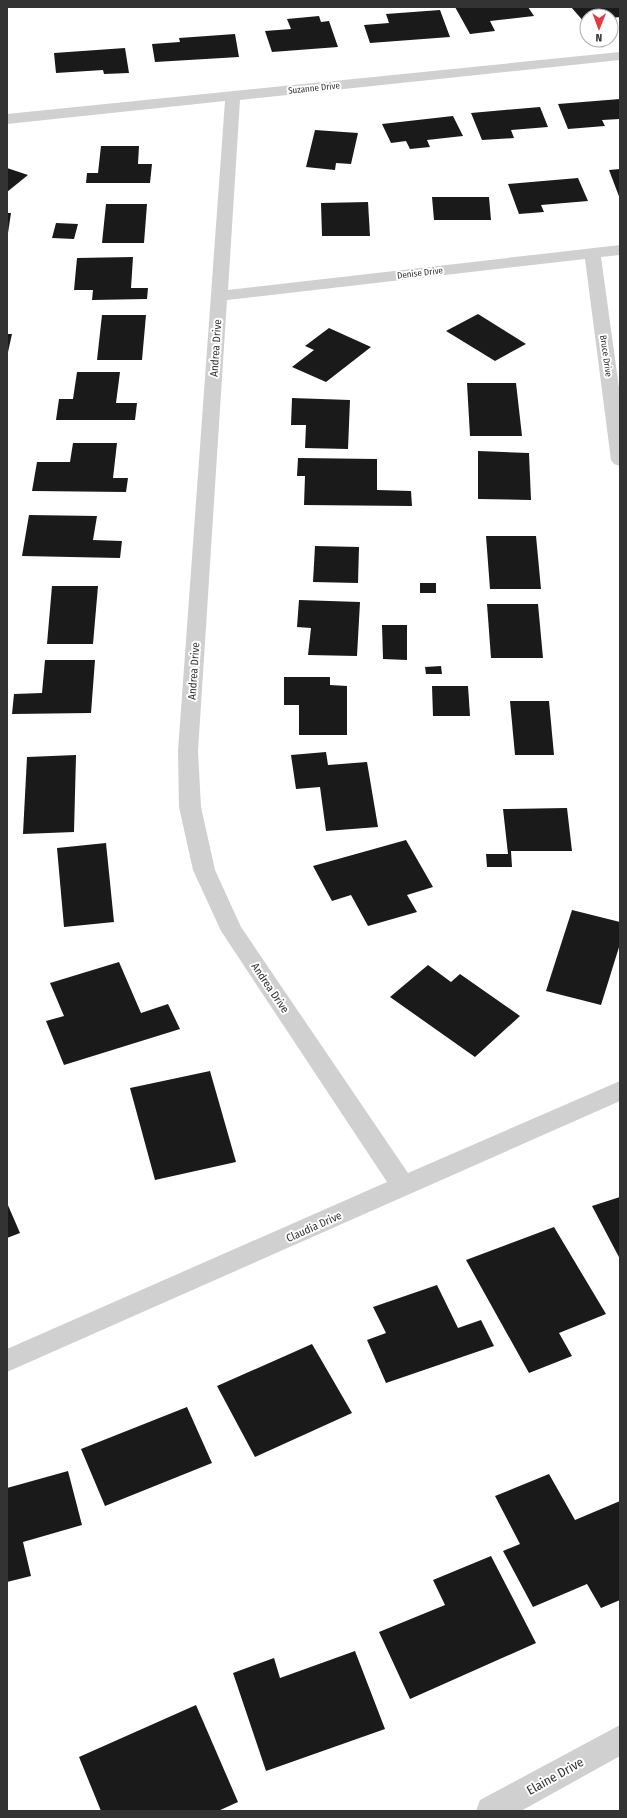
<svg xmlns="http://www.w3.org/2000/svg" width="627" height="1818" viewBox="0 0 627 1818" font-family="'Fira Sans Condensed',sans-serif">
<style>
.building{fill:#1a1a1a}
.lines{fill:none;stroke-linecap:round;stroke-linejoin:round}
.street{fill:#d0d0d0;fill-rule:evenodd}
.labels{text-anchor:middle;dominant-baseline:central;stroke-width:4;stroke-linejoin:round;paint-order:stroke}
.far-street-label{font-size:9px;fill:#333;stroke:#fff}
.street-label{font-size:11px;fill:#333;stroke:#fff}
.near-street-label{font-size:13px;fill:#333;stroke:#fff}
</style>
<rect width="100%" height="100%" fill="#fff"/>
<g class="building">
<path d="M455,7H528L534,16L490,21L495,31L470,34Z"/>
<path d="M571,7H620V17L611,18V16H587V22L585,23Z"/>
<path d="M440,10L450,37L370,43L364,25L389,23L386,14Z"/>
<path d="M319,16L321,22L329,21L338,47L272,52L265,31L291,29L287,19Z"/>
<path d="M235,34L239,57L155,62L152,44L180,42L179,38Z"/>
<path d="M125,48L129,73L104,74L103,70L56,73L54,53Z"/>
<path d="M620,99V119L602,120L605,126L568,129L558,104Z"/>
<path d="M540,107L548,127L511,130L514,138L482,140L471,113Z"/>
<path d="M453,116L463,136L427,140L430,147L410,149L406,141L391,143L382,124Z"/>
<path d="M315,130L358,133L351,164L336,163L335,170L306,167Z"/>
<path d="M101,146H139L138,164H152L150,183H86L87,173H98Z"/>
<path d="M7,168L28,175L7,192Z"/>
<path d="M620,169V199L609,170Z"/>
<path d="M578,178L588,201L541,205L544,212L519,214L508,184Z"/>
<path d="M432,197H489L491,220H434Z"/>
<path d="M368,202L370,236H322L321,203Z"/>
<path d="M106,204H147L144,243H102Z"/>
<path d="M7,213H11L8,233H7Z"/>
<path d="M56,223L78,224L74,239L52,238Z"/>
<path d="M133,257L131,288H148L147,299L92,300L93,290H74L77,258Z"/>
<path d="M478,314L526,344L495,361L446,331Z"/>
<path d="M102,315H146L142,360H97Z"/>
<path d="M329,328L371,347L326,382L292,367L314,350L305,346Z"/>
<path d="M7,334H12L8,352H7Z"/>
<path d="M77,372H120L116,403H137L135,420H56L59,399H73Z"/>
<path d="M467,383H516L522,436H470Z"/>
<path d="M292,398L350,400L348,449L305,448L306,425H291Z"/>
<path d="M73,443H117L113,478H128L126,492L32,491L37,462H70Z"/>
<path d="M478,451L529,453L531,500L478,499Z"/>
<path d="M298,458L377,459V490L411,491L412,506L304,505L305,476H297Z"/>
<path d="M29,515L97,516L93,540L122,541L120,558L22,556Z"/>
<path d="M486,536H536L541,589H490Z"/>
<path d="M315,546L359,547L358,583L313,582Z"/>
<rect x="420" y="583" width="16" height="10"/>
<path d="M52,586H98L93,644H47Z"/>
<path d="M299,600L360,602L357,656L308,655L311,628L297,627Z"/>
<path d="M487,604H538L543,658H491Z"/>
<path d="M382,625H407V660L383,659Z"/>
<path d="M45,660H95L91,713L12,714L14,694L42,693Z"/>
<path d="M441,666L442,674H426L425,667Z"/>
<path d="M284,677H330V685L347,686V735H299V705H284Z"/>
<path d="M432,686H468L470,716H433Z"/>
<path d="M510,701H549L554,755H515Z"/>
<path d="M326,752L328,765L367,762L378,827L326,831L320,787L296,789L291,755Z"/>
<path d="M76,755L74,832L23,834L27,757Z"/>
<path d="M567,808L572,851H511L512,867H487L486,854H508L503,809Z"/>
<path d="M406,840L433,887L407,895L417,912L368,926L351,895L332,901L313,866Z"/>
<path d="M106,843L114,922L64,927L57,848Z"/>
<path d="M572,910L620,922V944L601,1005L546,991Z"/>
<path d="M119,962L141,1013L168,1004L180,1029L64,1065L46,1021L64,1016L50,983Z"/>
<path d="M428,965L451,982L460,974L520,1016L475,1057L390,997Z"/>
<path d="M210,1071L236,1162L155,1180L130,1088Z"/>
<path d="M620,1197V1259L592,1206Z"/>
<path d="M7,1203L20,1233L7,1238Z"/>
<path d="M554,1227L606,1314L559,1333L572,1356L529,1373L466,1260Z"/>
<path d="M437,1285L458,1328L481,1320L494,1346L386,1383L367,1340L386,1333L373,1307Z"/>
<path d="M312,1344L352,1413L255,1457L217,1386Z"/>
<path d="M187,1407L212,1463L105,1506L81,1449Z"/>
<path d="M68,1471L82,1525L23,1542L31,1576L7,1582V1488Z"/>
<path d="M549,1474L575,1520L620,1501V1600L601,1608L587,1584L533,1607L503,1551L520,1544L495,1496Z"/>
<path d="M491,1556L536,1643L410,1699L379,1632L445,1605L433,1580Z"/>
<path d="M355,1651L385,1729L266,1771L233,1673L274,1658L280,1678Z"/>
<path d="M196,1705L238,1802L218,1811H101L79,1757Z"/>
</g>
<g class="lines">
<g class="street">
<path d="M620,52V60L240,100L228,290L620,245V255L601,257L620,395V466L614,464L611,460L585,259L227,300L198,751L201,807L215,870L241,927L408,1173L620,1081V1101L7,1372V1349L387,1182L221,931L193,870L179,807L178,751L225,101L7,124V114Z"/>
<path d="M620,1725V1756L521,1811H476L480,1800Z"/>
</g>
</g>
<g class="labels">
<g class="far-street-label">
<text transform="translate(314 88) rotate(-6)">Suzanne Drive</text>
<text transform="translate(420 273) rotate(-7)">Denise Drive</text>
<text transform="translate(606 356) rotate(82)">Bruce Drive</text>
</g>
<g class="street-label">
<text transform="translate(216 348) rotate(-86)">Andrea Drive</text>
<text transform="translate(194 671) rotate(-86)">Andrea Drive</text>
<text transform="translate(270 988) rotate(56)">Andrea Drive</text>
<text transform="translate(314 1227) rotate(-24)">Claudia Drive</text>
</g>
<g class="near-street-label">
<text transform="translate(555 1776) rotate(-29)">Elaine Drive</text>
</g>
</g>
<rect width="627" height="1818" fill="none" stroke="#333333" stroke-width="16"/>
<g transform="translate(599 28) rotate(181)"><circle r="19" fill="#ffffff" stroke="#adadad"/>
<path d="M0-3L7 15L0 10L-7 15Z" fill="#e63946"/>
<text y="-6" font-size="11" font-weight="bold" text-anchor="middle" fill="#333333">N</text>
</g>
</svg>
